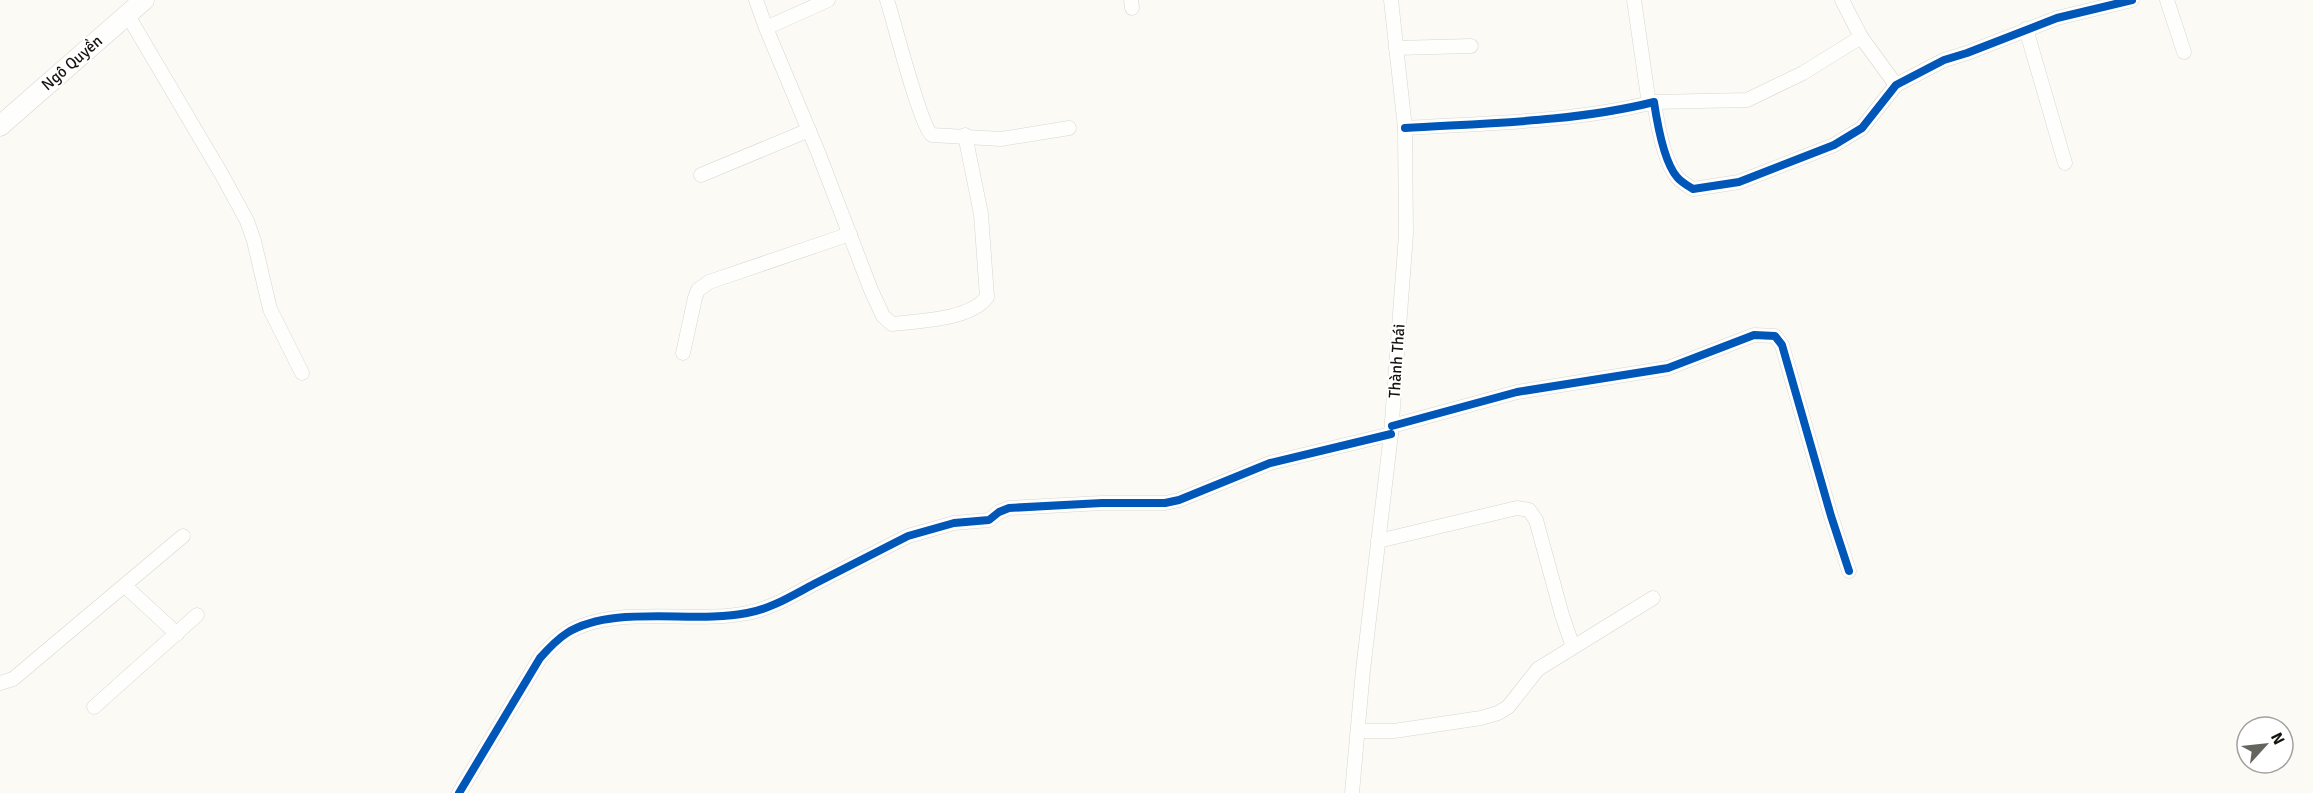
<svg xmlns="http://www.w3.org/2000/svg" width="2313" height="793" viewBox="0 0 2313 793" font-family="Signika,sans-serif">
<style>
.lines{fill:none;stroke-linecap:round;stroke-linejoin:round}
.street-casing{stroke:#d8d6d1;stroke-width:15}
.secondary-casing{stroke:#d8d6d1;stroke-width:21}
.street{stroke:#fefefd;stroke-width:14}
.secondary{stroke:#fefefd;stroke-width:20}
.cycleway-casing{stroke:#fff;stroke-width:11}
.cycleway{stroke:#0057b8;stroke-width:8}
.labels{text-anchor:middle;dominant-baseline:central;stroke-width:4.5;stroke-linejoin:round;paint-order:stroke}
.street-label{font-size:16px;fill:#16140f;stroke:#fff}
</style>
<rect width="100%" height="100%" fill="#fbfaf4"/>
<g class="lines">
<g class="street-casing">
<g id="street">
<path d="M756,0L766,28L818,152L871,290L883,316L892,324C918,321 970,320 987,297L981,214L965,135"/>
<path d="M887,0C894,21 920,126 932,135L1001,139L1069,128"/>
<path d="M1131,0L1132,8"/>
<path d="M1634,0L1649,104"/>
<path d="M1842,0L1861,37"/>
<path d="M2167,0L2184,52"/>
<path d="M127,14L222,175L247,221L254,241L270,309L302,373"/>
<path d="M766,28L828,0"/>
<path d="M2026,29L2065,163"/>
<path d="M1396,48L1471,46"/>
<path d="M1654,102L1747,100L1803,73L1861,37L1896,85"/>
<path d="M1405,128C1487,123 1574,122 1654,102C1657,122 1664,162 1677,177C1681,182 1688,186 1693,189L1739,182L1834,145L1862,128L1896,85L1944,60L1967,53L2057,18L2132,0"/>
<path d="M701,175L809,130"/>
<path d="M683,353L695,298L698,290L709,282L850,234"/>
<path d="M1392,426L1517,392L1668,368L1754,335L1775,336L1782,345L1831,516L1849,571"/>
<path d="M1378,541L1517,508L1529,510L1536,520L1562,615L1573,647"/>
<path d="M125,586L177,634"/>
<path d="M0,683L13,679L183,536"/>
<path d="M94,707L197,615"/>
<path d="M1359,731H1394L1481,718L1498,713L1508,707L1538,669L1653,598"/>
<path d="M459,793L540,658C548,649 556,640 567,633C614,604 693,624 747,613C771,609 793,595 814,584C845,568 877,552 908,536L954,523L989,520L999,512L1009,508L1102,503H1165L1179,500L1270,463L1391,434"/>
<path d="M1352,793L1363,670L1391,434L1406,234L1405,128L1391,0"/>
</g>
</g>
<g class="secondary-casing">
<path id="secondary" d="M0,126L144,0"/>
</g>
<use href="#street" class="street"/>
<use href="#secondary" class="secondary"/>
<g class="cycleway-casing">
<g id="cycleway">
<path d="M1405,128C1487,123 1574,122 1654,102C1657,122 1664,162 1677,177C1681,182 1688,186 1693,189L1739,182L1834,145L1862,128L1896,85L1944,60L1967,53L2057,18L2132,0"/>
<path d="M1392,426L1517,392L1668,368L1754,335L1775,336L1782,345L1831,516L1849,571"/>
<path d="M459,793L540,658C548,649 556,640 567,633C614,604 693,624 747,613C771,609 793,595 814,584C845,568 877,552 908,536L954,523L989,520L999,512L1009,508L1102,503H1165L1179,500L1270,463L1391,434"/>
</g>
</g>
<use href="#cycleway" class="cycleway"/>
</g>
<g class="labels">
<g class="street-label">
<text transform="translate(72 63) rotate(-41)">Ngô Quyền</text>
<text transform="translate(1397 361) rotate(-86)">Thành Thái</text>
</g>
</g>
<g transform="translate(2265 745) rotate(63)"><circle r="28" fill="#ffffff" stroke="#a2a19f" stroke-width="1.5"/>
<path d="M0-4.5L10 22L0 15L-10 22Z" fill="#66645f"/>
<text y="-9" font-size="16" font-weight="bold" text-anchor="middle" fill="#16140f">N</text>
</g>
</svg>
